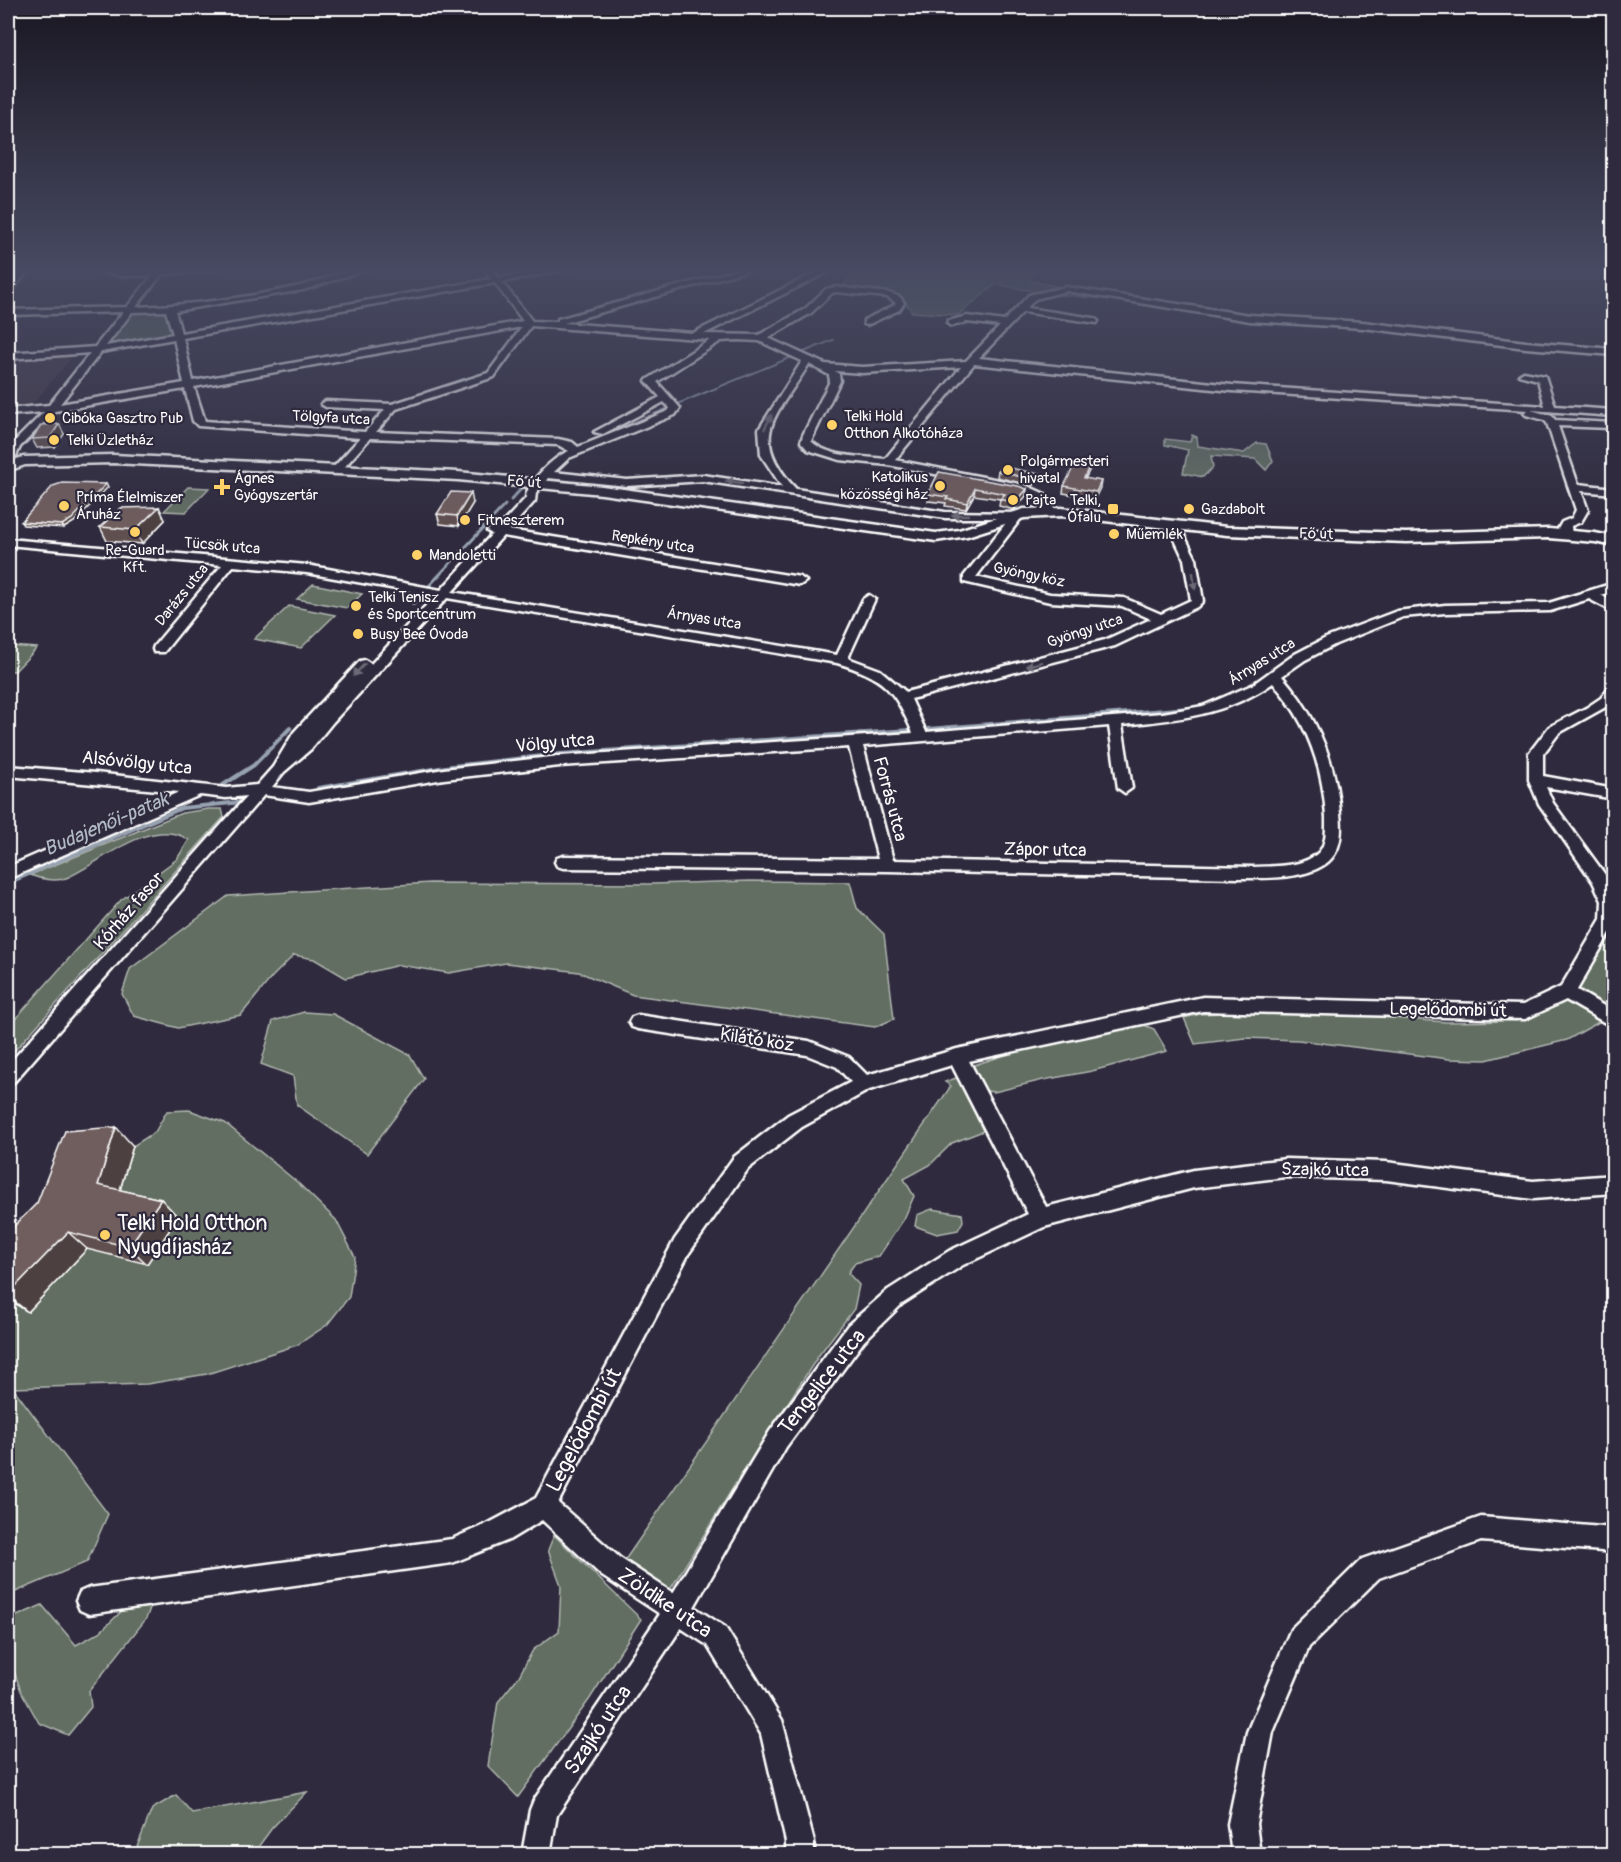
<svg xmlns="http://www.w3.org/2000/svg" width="1621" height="1862" viewBox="0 0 1621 1862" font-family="Pangolin,sans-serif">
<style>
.built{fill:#423947}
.green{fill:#626e62;stroke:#b0b6b0;stroke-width:1.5}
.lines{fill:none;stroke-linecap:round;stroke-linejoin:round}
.stream-far2{stroke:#97a2b1;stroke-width:2}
.stream-far1{stroke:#97a2b1;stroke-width:3}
.stream{stroke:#97a2b1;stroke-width:4}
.minor-casing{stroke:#fff;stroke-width:5}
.major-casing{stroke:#fff;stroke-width:5}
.minor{fill:#2f2a3d;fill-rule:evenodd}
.major{fill:#2f2a3d;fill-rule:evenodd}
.wall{fill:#605050;stroke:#fff;stroke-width:1.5}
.shaded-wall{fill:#4e4141;stroke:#fff;stroke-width:1.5}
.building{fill:#705d5d;stroke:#fff;stroke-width:1.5}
.oneway{fill:#6d6a77}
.poi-dot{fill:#ffd166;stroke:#2f2a3d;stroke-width:2}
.labels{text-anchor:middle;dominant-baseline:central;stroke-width:4.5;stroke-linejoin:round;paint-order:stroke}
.far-poi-label{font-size:15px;fill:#fff;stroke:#2f2a3d;text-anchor:start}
.far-street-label{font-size:15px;fill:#fff;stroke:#2f2a3d}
.street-label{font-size:18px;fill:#fff;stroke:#2f2a3d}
.water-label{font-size:20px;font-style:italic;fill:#b1b9c4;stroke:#2f2a3d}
.near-poi-label{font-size:21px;fill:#fff;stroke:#2f2a3d;text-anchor:start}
.near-street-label{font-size:21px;fill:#fff;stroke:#2f2a3d}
</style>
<rect width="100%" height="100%" fill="#2f2a3d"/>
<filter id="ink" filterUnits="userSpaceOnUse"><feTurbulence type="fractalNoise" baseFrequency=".0167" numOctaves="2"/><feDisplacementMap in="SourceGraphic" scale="12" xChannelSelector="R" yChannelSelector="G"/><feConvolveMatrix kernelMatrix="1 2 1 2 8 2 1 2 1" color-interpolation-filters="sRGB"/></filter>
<g filter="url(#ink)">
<path class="built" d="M75,353L31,406L8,410V358Z"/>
<g class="green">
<path d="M845,268H1036L1029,278L1030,281L1108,296L1105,299L1050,294L996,284L958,315L912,312L902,297L843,286L854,273Z"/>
<path d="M131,311H167L174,333L110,345L104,344Z"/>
<path d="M1192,435L1197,437L1198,446L1244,453L1257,443L1266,444L1273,461L1266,470L1255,459L1211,456L1213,467L1203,477L1183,473L1188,450L1165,445V439L1190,442Z"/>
<path d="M188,487L209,488L186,512L164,511Z"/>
<path d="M313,584L362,594L347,608L297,599Z"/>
<path d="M289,606L335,615L301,648L254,639Z"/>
<path d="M8,646L37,648L15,671H8Z"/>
<path d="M209,809H222L224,817L8,1058V1027L121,900L177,859L189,840C151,814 100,864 66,878C56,882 40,879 30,875L182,813Z"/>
<path d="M750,881L850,882L857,908L884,934L894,1019L875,1027L633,995L579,972L506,963L449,973L399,965L346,978L314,959L294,955L272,977L241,1015L178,1028L134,1016L122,994L130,969L228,896L430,883L652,884Z"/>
<path d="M1613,923L1614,994L1609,1006L1597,1003L1579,989Z"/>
<path d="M1565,1001L1584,1009L1599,1022L1567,1040L1486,1060L1449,1059L1298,1040L1245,1038L1195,1044L1184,1018L1200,1014L1242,1012H1310L1446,1022L1516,1021Z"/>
<path d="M304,1012L333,1014L410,1055L424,1079L367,1154L297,1105L293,1076L261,1064L273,1021Z"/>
<path d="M1139,1023L1154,1029L1167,1051L1092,1071L1043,1080L994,1092L980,1090L971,1066L1024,1049Z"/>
<path d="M959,1077L983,1131L952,1143L930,1165L904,1179L914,1196L904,1219L879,1256L855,1263L848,1273L859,1285L854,1309L819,1355L744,1470L665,1598L625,1560L951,1086L945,1082Z"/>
<path d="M189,1110L225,1123L297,1182L336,1220L355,1257L349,1297L327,1325L297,1345L207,1374L147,1384L13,1388L108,1514L87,1562L8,1595V1299L28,1312L87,1249L148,1262L116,1203L133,1146L155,1132L167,1111Z"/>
<path d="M932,1209L962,1214L963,1221L958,1230L937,1234L915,1226L917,1215Z"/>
<path d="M554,1535L641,1619L589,1700L518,1797L488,1766L498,1702L519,1676L533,1650L559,1631L561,1585L548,1550Z"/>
<path d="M153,1600L146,1619L89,1691L91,1707L68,1735L39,1723L21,1691L8,1654V1620L42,1605L76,1645L100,1632L127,1606Z"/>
<path d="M307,1792L272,1828L253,1854H136L135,1852L152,1809L176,1795L192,1813Z"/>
</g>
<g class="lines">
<g class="stream-far2">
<path d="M675,405L833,340"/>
<path d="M588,442L666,409"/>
</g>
<g class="stream-far1">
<path d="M511,500L521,489"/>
<path d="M428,587L505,505"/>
<path d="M413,604L423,593"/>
</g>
<g class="stream">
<path d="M928,729L1190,708"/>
<path d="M220,787L254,765L290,728"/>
<path d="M318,788L452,766L561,754L910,730"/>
<path d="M8,883L182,808L242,802"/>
</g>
<g class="minor-casing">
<g id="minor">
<path d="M22,268H30L11,292H8V285Z"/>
<path d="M78,268L124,272L158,268H219L215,270L162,274L136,307C191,305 246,298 300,286C324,281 346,268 371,268L303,290L175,311L181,333L491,279L483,268H491L499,278L555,268H574L502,282L532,321L558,322V319L743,268H756L564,323L693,333L825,268H836L704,334L759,335L805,309L826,289L836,287L889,293L900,297L904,303L899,310L867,325L864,324V320L893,306L896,303L887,297L836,292L832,293L811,313L768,338L825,364L862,367L966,361L1000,326L967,322L951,326L947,323L948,321L967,316L1004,321L1029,295L1066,287L1250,315L1363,322L1526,342L1614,349V355L1526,348L1363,328L1250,321L1066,291L1035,299L1027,308L1094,318L1098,321L1097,323L1023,312L979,358L1232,385L1545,406L1538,380L1519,375L1524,372L1545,376L1555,406L1614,410V416L1531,410L1552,416L1555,420L1614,423V427L1610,428L1558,426L1578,484L1614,488V494L1581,491L1588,510L1581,522L1571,526L1572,535L1566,538L1562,537L1558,529L1562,522L1572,518L1576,510L1547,423L1544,420L1526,415L1524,413L1528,410L1232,391L974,364L895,460L1025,485L1045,494L1058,513L1052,516L1048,515L1037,498L1018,490L888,465L840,460L808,450L801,442L803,435L830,381L829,375L809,364C777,416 746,435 796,489L945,512L1022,513V517L976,577L1050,594L1124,598L1161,614L1191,600L1184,559L1169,527L1171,525H1179L1196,559L1203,601L1197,607L1115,646L911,699L926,732L1163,713L1203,706L1252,685L1295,654L1326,638L1397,611L1445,605L1549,603L1614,583V591L1601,595L1614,603V612L1589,599L1550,611L1445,613L1403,617L1336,644L1305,660L1282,676C1317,716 1336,761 1340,814C1342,830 1342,849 1329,861C1307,880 1266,878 1239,878L887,871L563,868L557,866L555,862L557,858L563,856L878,859L849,747L560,766L444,779L309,802L264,795L14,1082L8,1085V1065L247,796L226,798L200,795L8,879V867L179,792L8,776V766L96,773L226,788L257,785L273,767L294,732L360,661L365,660L371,664L435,596L307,573L233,566L164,652H154L153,649L154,646L222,565L8,545V539L307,565L441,590L492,534L487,531L489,529L498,528L526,498C526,483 555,456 569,451L558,445L370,438L341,471L337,472L332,469L360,438L198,426L193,421L185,389L55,411L20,447L16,456H8V453L12,444L44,412L8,415V409L49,405L90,353L8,359V353L95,347L123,312L8,315V310L127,307L153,275L124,276ZM495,283L523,321L193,381L183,338ZM166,311L173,334L106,346L132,312ZM531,326L710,340L648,379L646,381L660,397L594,432L603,434L664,402L670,408L668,411L578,447L572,442L558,439L376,432L396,409L494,377ZM522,327L488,373L392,404L326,401L321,404L326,407L385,410L365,432L205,421L194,387ZM174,339L184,383L60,404L101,352ZM738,340L759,341L802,361L759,429L761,455L782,487L703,475L627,480L554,472L569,458L675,415L680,408L657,382L721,341ZM961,367L885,459C863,456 828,458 811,441L840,381L839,374L835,371L862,373ZM548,478L627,486L703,481L945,518H1010L964,576V582L1050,602L1122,606L1151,619L1105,640L906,692L880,670L848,658L875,599L869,595L863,599L837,655L452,592L503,536L800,585L806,581L800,577L509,530L535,501L536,493ZM447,598L837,663C884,677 894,689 913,733L560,756L444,769L309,792L272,787L284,772L311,749L333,722ZM1273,683C1307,721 1323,766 1326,817C1326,828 1327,843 1319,852C1303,868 1273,866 1253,867L893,860L863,746L1109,726L1118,788L1125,793L1132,788L1122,725C1176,720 1228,715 1273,683Z"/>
<path d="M1614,686V700L1611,704L1559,733L1543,754V776L1614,789V799L1546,787L1553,803L1606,876L1614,892V926L1577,990L1614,1012V1028L1566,1000L1525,1019L1203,1011L969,1061L1046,1207L1194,1170L1286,1159L1386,1162L1533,1181L1614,1175V1193L1533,1199L1386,1180L1286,1177L1194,1188L1044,1227L963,1265L902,1304L864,1341L786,1447L694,1607L725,1627L782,1720L814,1842V1854H786V1842L761,1734L707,1645L681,1628L557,1815L550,1854H522L530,1810L534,1800L660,1614L602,1576L542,1520L509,1540L452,1563L89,1614L80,1610L76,1601L80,1592L89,1588L452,1539L491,1522L536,1498L675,1239L734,1157L788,1115L851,1082L837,1067L807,1055L638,1029L632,1027L629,1022L632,1017L638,1015L809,1041L849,1057L867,1075L957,1049L1203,997L1523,1005L1561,987L1601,919L1602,901L1593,882L1539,804L1529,780V753L1549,727L1586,708L1601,698L1609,687ZM952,1065L1028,1214L949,1251L888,1290L848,1325L770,1431L673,1593L620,1558L558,1503L689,1253L748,1169L802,1127L869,1090Z"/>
<path d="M1481,1517L1614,1528V1552L1481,1541L1379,1578L1309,1647L1273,1732L1256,1824L1260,1854H1232L1228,1824L1247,1732L1291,1629L1362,1559Z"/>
</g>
</g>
<g class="major-casing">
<path id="major" d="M113,455L458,472L602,486L936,533L959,530L1024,509L1061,508L1227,527L1406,533L1549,529L1595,533L1614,537V546L1595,542L1549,538L1406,542L1227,535L1061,516L1024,518L967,536L936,541L602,494L458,480L113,463L25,465L8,471V462L23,457Z"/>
</g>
<use href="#minor" class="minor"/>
<use href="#major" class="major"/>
</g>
<g class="wall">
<path d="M64,434L55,447L37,448L32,439Z"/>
<path d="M998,471L1038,481L1033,486L997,477Z"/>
<path d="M1089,471L1085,479L1101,481L1100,488L1095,498L1063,493L1064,486Z"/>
<path d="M939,472L1026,496L1014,510L999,506L1000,499L974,495L966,509L945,506L946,503L928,501V494Z"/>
<path d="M106,484L108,487L74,522L64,528L23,525L21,522Z"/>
<path d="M473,503L459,526L440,524L437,514Z"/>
<path d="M159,507L165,520L142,544L107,541L100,527Z"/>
<path d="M133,1146L120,1190L161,1199L178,1217L147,1264L87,1249L28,1312L8,1299V1232Z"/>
</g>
<g class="shaded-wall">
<path d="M59,424L64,434L55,447L50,438Z"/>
<path d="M1090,464L1089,471L1082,485L1084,478Z"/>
<path d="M1039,474L1038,481L1033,486L1034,480Z"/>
<path d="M106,484L108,487L74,522L64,528L62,525Z"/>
<path d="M975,488L974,495L966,509L967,503Z"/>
<path d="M1027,489L1026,496L1014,510L1015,503Z"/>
<path d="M471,493L473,503L459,526L457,516Z"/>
<path d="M159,507L165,520L142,544L135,530Z"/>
<path d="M116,1127L133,1146L116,1203L98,1185Z"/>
<path d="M161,1199L178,1217L147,1264L129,1247Z"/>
<path d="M68,1232L87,1249L28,1312L8,1296V1294Z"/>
</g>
<g class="building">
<path d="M59,424L50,438L32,439L41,425Z"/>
<path d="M1076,462L1090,464L1084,478L1101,481L1096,492L1064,486Z"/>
<path d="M1001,466L1039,474L1034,480L998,471Z"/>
<path d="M939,472L1018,486L1027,489L1015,503L1000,499L1005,494L975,488L967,503L946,499L948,497L928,494Z"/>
<path d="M62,483L106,484L72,519L62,525L21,522L53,486Z"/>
<path d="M451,492L471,493L457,516L437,514Z"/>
<path d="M159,507L135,530L100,527L121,508Z"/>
<path d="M116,1127L98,1185L161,1199L129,1247L68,1232L8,1294V1232L37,1203L65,1131Z"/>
</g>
<defs><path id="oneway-solid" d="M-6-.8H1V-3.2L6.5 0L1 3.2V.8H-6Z" transform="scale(1.5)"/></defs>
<g class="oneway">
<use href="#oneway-solid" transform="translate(768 422) rotate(-63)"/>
<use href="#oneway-solid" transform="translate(734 482) rotate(-172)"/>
<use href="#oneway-solid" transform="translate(960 515) rotate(180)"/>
<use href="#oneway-solid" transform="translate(1194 581) rotate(82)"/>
<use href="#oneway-solid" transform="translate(1034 664) rotate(166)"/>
<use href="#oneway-solid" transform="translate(359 670) rotate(133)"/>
</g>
</g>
<linearGradient id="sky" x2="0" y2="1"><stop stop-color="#1a1722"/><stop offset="0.51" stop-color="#474a62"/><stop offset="1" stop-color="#474a62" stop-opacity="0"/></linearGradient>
<rect width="1621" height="529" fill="url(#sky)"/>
<g class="poi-dot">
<circle cx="50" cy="418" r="6"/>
<circle cx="832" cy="425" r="6"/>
<circle cx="54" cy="440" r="6"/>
<circle cx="1008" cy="470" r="6"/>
<circle cx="940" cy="486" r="6"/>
<path d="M219 478h6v6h6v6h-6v6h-6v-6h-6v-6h6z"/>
<circle cx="1013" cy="500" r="6"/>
<circle cx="64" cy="506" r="6"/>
<rect x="1107" y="503" width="12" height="12" rx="3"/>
<circle cx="1189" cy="509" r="6"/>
<circle cx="465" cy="520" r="6"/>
<circle cx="135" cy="532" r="6"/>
<circle cx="1114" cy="534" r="6"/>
<circle cx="417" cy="555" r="6"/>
<circle cx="356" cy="606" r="6"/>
<circle cx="358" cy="634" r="6"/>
<circle cx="105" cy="1235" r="6"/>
</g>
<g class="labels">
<g class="far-poi-label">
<text x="844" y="416">Telki Hold<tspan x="844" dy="17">Otthon Alkotóháza</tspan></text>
<text x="62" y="418">Cibóka Gasztro Pub</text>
<text x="66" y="440">Telki Üzletház</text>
<text x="1020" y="461">Polgármesteri<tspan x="1020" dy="17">hivatal</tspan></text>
<text x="928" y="477" text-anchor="end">Katolikus<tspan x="928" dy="17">közösségi ház</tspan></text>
<text x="234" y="478">Ágnes<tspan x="234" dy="17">Gyógyszertár</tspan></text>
<text x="76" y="497">Príma Élelmiszer<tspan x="76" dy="17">Áruház</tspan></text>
<text x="1025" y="500">Pajta</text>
<text x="1101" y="500" text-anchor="end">Telki,<tspan x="1101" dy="17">Ófalu</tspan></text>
<text x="1201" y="509">Gazdabolt</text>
<text x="477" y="520">Fitneszterem</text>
<text x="1126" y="534">Műemlék</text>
<text x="135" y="550" text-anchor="middle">Re-Guard<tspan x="135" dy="17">Kft.</tspan></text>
<text x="429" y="555">Mandoletti</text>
<text x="368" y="597">Telki Tenisz<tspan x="368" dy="17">és Sportcentrum</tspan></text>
<text x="370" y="634">Busy Bee Óvoda</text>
</g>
<g class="far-street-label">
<text transform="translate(331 418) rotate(3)">Tölgyfa utca</text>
<text transform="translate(524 482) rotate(5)">Fő út</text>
<text transform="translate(1316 534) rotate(2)">Fő út</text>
<text transform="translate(653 542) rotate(9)">Repkény utca</text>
<text transform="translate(222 546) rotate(5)">Tücsök utca</text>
<text transform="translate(1029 575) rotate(12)">Gyöngy köz</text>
<text transform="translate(182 595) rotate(-51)">Darázs utca</text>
<text transform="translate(704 619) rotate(9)">Árnyas utca</text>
<text transform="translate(1085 631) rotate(-18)">Gyöngy utca</text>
<text transform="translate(1262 662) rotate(-32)">Árnyas utca</text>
</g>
<g class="street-label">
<text transform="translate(555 743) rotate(-5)">Völgy utca</text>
<text transform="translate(137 763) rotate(6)">Alsóvölgy utca</text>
<text transform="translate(890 799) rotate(75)">Forrás utca</text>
<text transform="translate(1045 850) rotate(1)">Zápor utca</text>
<text transform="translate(129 911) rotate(-49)">Kórház fasor</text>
<text transform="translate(1448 1010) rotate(1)">Legelődombi út</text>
<text transform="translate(757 1040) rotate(9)">Kilátó köz</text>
<text transform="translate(1325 1170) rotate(1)">Szajkó utca</text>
</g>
<g class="water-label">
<text transform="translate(106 824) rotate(-23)">Budajenői-patak</text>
</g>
<g class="near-poi-label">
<text x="117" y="1223">Telki Hold Otthon<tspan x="117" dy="24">Nyugdíjasház</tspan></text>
</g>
<g class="near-street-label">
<text transform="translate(822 1382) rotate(-52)">Tengelice utca</text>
<text transform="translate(584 1430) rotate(-62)">Legelődombi út</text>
<text transform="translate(665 1603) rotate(34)">Zöldike utca</text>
<text transform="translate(598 1730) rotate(-56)">Szajkó utca</text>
</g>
</g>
<rect width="1621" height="1862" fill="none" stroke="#2f2a3d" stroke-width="30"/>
<rect x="15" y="15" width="1591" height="1832" fill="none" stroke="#fff" stroke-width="2" filter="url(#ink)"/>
</svg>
